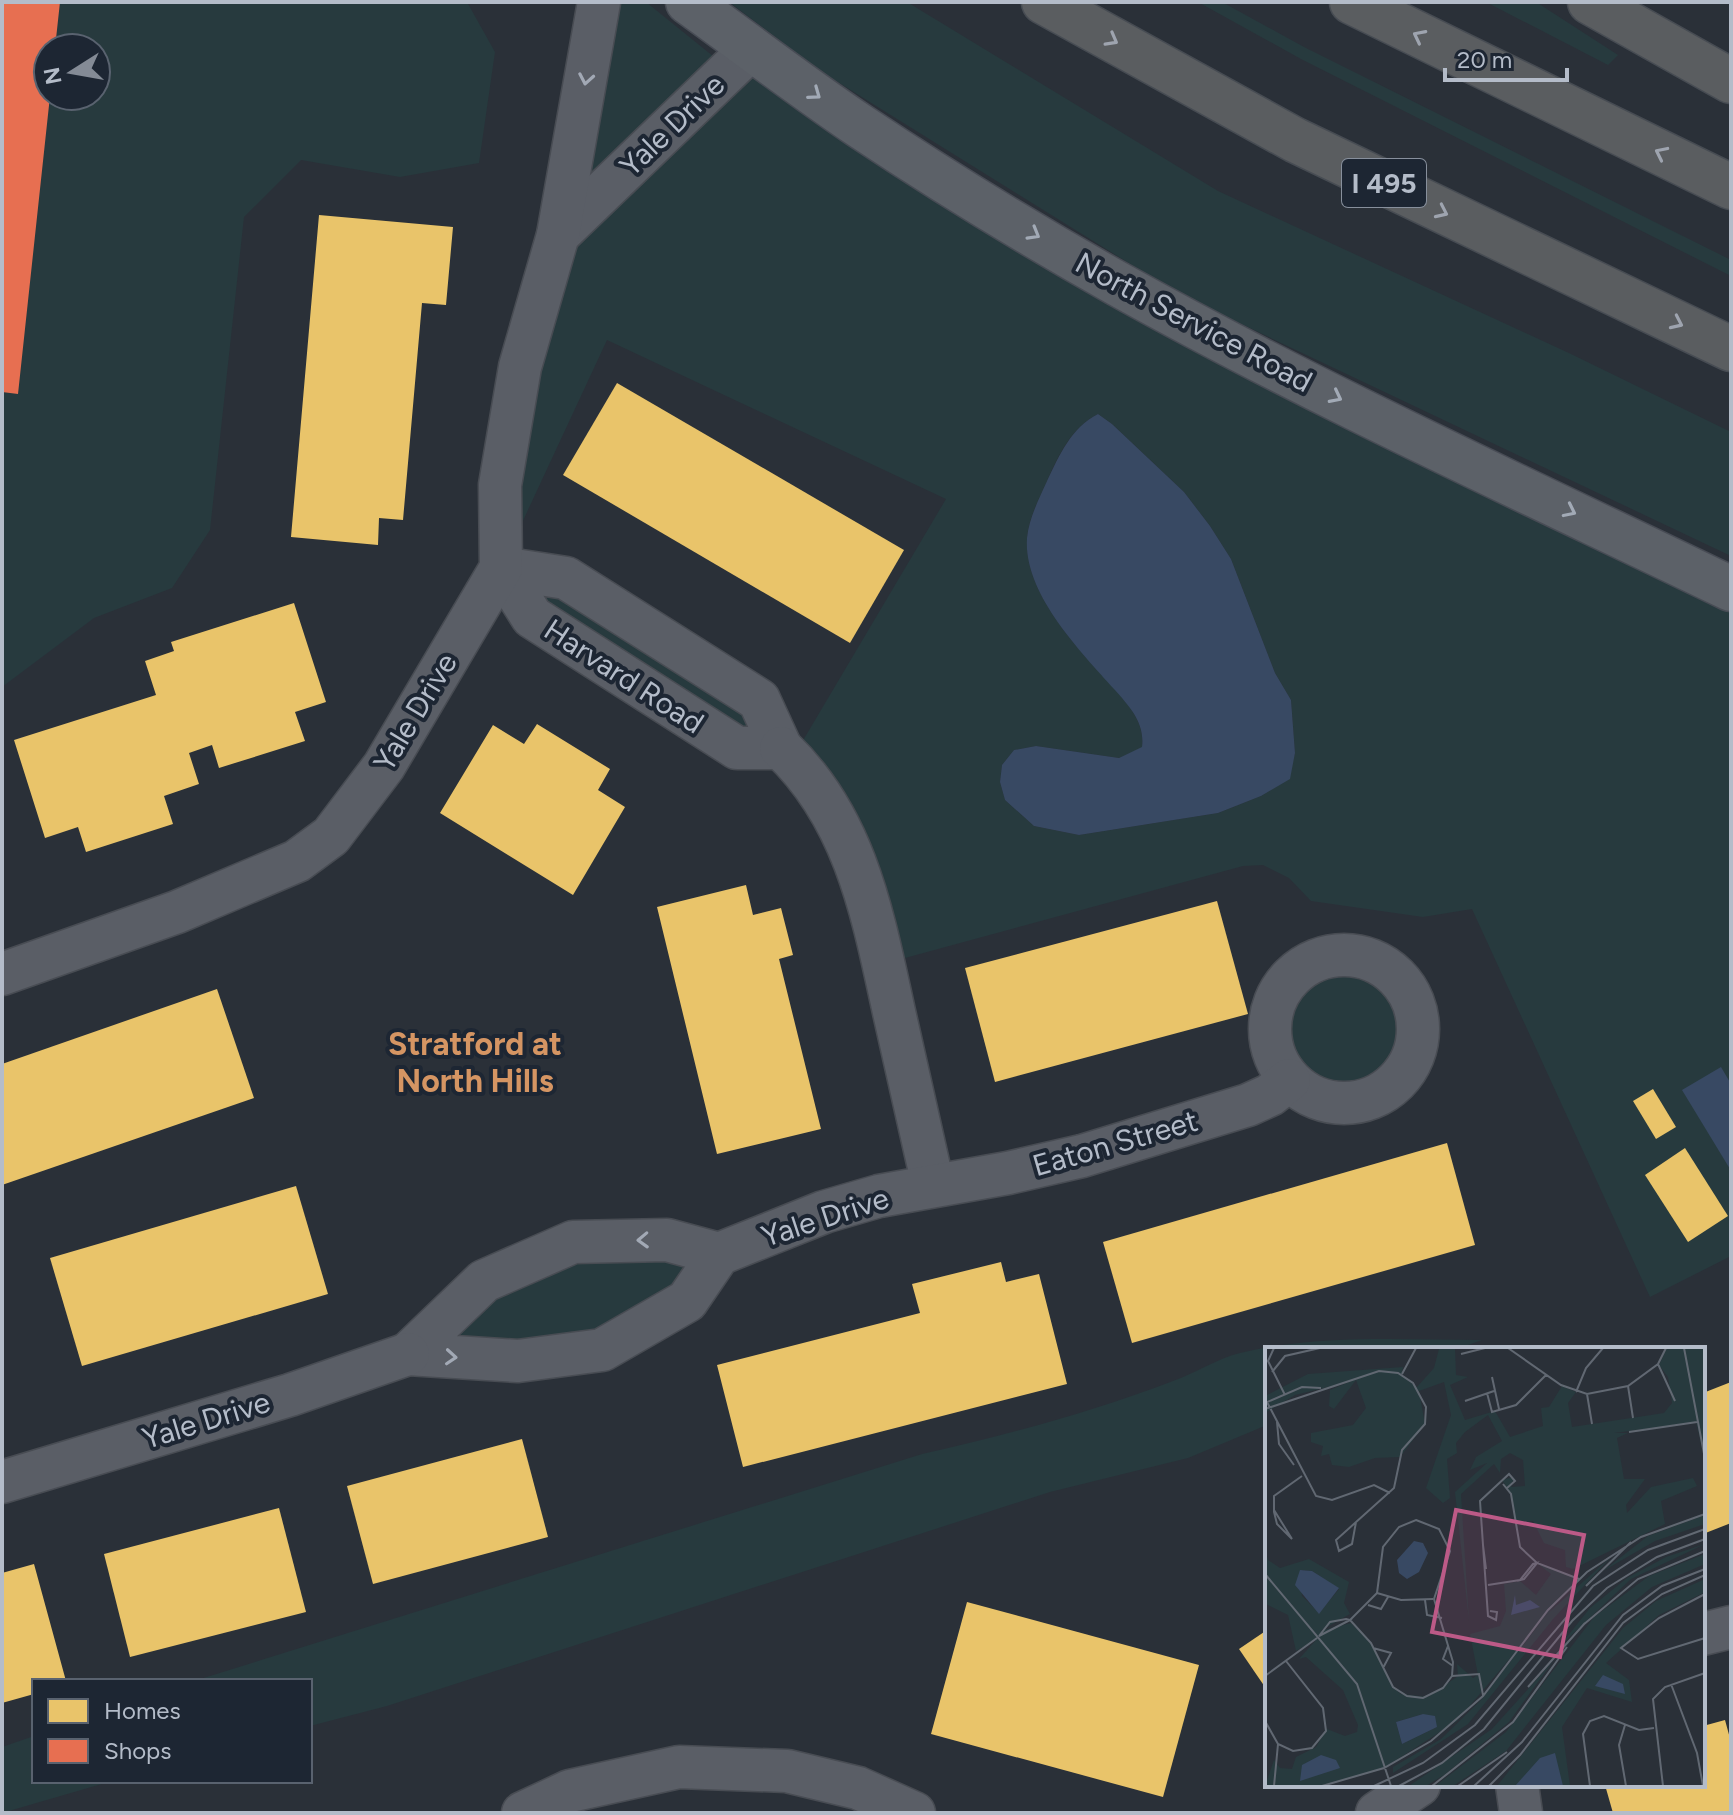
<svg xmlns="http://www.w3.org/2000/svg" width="1733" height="1815" viewBox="0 0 1733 1815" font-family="Figtree,sans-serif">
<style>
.green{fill:#273a3e;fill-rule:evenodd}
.water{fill:#384963}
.homes{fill:#e9c46a}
.shops{fill:#e76f51}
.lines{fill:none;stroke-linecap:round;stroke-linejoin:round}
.minor-casing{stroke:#484c53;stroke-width:45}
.major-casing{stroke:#484c55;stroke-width:47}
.highway-casing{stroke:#474c53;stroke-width:47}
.minor{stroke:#5a5e66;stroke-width:42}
.major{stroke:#5c6168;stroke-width:44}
.highway{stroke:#5a5d60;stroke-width:44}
.oneway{stroke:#9ea4af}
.oneway2{stroke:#a2a9b5}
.oneway3{stroke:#a2aab6}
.labels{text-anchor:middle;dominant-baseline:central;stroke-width:8;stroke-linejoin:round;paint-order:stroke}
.shield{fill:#1d2633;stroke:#878f9c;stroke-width:2}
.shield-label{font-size:28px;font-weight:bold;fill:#b4bcc9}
.street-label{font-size:30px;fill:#b4bcc9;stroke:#1d2633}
.neighbourhood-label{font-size:32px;font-weight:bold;fill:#d59563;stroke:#1d2633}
.inset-road{fill:none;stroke:#616872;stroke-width:2}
.view{fill:#bc5a87;fill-opacity:0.15;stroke:#bc5a87;stroke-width:4}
.inset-edge{fill:none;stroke:#b4bcc9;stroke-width:4}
</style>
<rect width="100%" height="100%" fill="#2a3038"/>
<g class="green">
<path d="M2,2H467L495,52L479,163L400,177L301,160L244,217L210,530L172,588L94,618L2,687ZM48,48H96V96H48Z"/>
<path d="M615,2H646L719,61L579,203Z"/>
<path d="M729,2H907L1218,191L1571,354L1731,432V556L1180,295L820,71Z"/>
<path d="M1198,2H1222L1304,47L1731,260V276L1301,59Z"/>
<path d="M1486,2H1536L1618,55L1608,65Z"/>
<path d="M752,48C870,133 991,213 1118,284C1317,396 1526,490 1731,589V1256L1650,1297L1472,909L1423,917L1311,901L1289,878L1263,865L1243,866L883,964C870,903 858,858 824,803C814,787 805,772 792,759L946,499L607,340L501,568L566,578L759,700L781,748H737L532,617L501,568L500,485L520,367L558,235ZM1098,414L1112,424L1184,492L1210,526L1231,559L1275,673L1291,700L1295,753L1289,779L1261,796L1218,813L1079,835L1034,826L1005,800L1000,782L1002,765L1014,750L1036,746L1119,758L1142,748C1145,723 1130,707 1115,689C1080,651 1024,594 1027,539C1028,519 1039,499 1047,481C1059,454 1071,428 1098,414Z"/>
<circle cx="1344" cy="1029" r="74"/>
<path d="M573,1242L719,1254L602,1350L408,1354Z"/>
<path d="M1482,1340L1457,1349H1267V1425L1188,1458L1050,1492L387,1706L310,1726V1681H194L922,1454C1007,1435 1092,1412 1173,1381C1196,1373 1216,1359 1240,1353C1318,1334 1403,1340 1482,1340Z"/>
<path d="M34,1736V1781H112L2,1813V1747Z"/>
</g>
<g class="water">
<path d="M1098,414L1112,424L1184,492L1210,526L1231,559L1275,673L1291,700L1295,753L1290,779L1261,796L1218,813L1079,835L1034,826L1005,800L1000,782L1002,765L1014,750L1036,746L1119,758L1142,747C1145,723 1130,707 1114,689C1080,651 1023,593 1027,538C1029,518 1039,499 1047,481C1060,454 1071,428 1098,414Z"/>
<path d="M1721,1067L1731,1084L1730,1169L1682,1090Z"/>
</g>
<g class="homes">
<path d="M319,215L453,227L446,305L422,303L403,520L379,518L378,545L291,537Z"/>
<path d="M617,383L904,550L850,643L563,475Z"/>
<path d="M294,603L326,702L295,712L305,741L219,768L212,745L189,753L199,784L164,796L173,824L86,852L78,827L45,838L14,740L156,695L145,661L174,651L171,642Z"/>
<path d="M537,724L610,769L598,790L625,807L573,895L440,813L493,725L524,744Z"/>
<path d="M746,885L753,915L781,908L793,955L779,959L821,1129L717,1154L657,907Z"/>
<path d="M1217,901L1248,1014L995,1082L965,968Z"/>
<path d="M217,989L254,1098L2,1185V1064Z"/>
<path d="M1653,1089L1676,1127L1656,1139L1633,1101Z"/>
<path d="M1447,1143L1475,1245L1132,1343L1103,1242Z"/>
<path d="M1685,1148L1728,1216L1688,1242L1645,1175Z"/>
<path d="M296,1186L328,1294L82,1366L50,1258Z"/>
<path d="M1001,1262L1006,1282L1039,1274L1067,1384L743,1467L717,1365L920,1313L912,1284Z"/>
<path d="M1731,1382V1523L1703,1534V1393Z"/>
<path d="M522,1439L548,1537L373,1584L347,1486Z"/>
<path d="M279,1508L306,1612L130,1657L104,1554Z"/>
<path d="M34,1564L66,1681H34V1694L2,1703V1573Z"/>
<path d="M967,1602L1199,1665L1163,1797L931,1734Z"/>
<path d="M1267,1630V1690L1239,1649Z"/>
<path d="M1725,1720L1731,1742V1813H1613L1605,1785H1703V1726Z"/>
</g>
<path class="shops" d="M2,2H60L55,48H48L50,96L18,394L2,392Z"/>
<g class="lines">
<g class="minor-casing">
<g id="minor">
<path d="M558,235L752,48"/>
<path d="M501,568L566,578L759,700L781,748H737L532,617Z"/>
<path d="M781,748C856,819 873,916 894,1012C907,1070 920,1128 933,1185"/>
<circle cx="1344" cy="1029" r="74"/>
<path d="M2,974L177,912L297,861L331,836L384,766L501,568L500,485L520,367L558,235L599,2"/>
<path d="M719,1254L667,1240L573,1242L484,1281L408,1354L518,1361L602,1350L687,1301L719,1254L824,1212L879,1196L1008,1173L1082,1156L1248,1105L1270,1095L1289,1080"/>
<path d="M2,1482L290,1395L408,1354"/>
<path d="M1703,1634L1731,1627"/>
<path d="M1517,1785L1521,1813"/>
<path d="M523,1813L570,1791L679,1767L787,1771L858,1788L914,1813"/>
<path d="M1377,1813L1419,1785"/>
</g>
</g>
<g class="major-casing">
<path id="major" d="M688,2C745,43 802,87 860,126C944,182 1031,235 1118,284C1317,395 1526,490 1731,589"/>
</g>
<g class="highway-casing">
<g id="highway">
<path d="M1044,2L1295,140L1731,349"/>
<path d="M1352,2L1731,187"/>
<path d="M1590,2L1731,81"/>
</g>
</g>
<use href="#minor" class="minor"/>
<use href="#major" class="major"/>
<use href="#highway" class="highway"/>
</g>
<defs><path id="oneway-chevron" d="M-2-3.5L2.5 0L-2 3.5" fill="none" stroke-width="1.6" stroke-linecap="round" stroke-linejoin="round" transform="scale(2)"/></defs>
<g class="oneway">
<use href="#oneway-chevron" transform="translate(1419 36) rotate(-153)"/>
<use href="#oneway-chevron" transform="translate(1112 40) rotate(29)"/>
<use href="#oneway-chevron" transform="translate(1661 153) rotate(-154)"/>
<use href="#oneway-chevron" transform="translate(1442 212) rotate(25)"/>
<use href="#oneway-chevron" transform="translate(1677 323) rotate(25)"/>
</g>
<g class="oneway2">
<use href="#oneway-chevron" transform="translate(586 79) rotate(100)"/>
<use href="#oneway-chevron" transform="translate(643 1240) rotate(178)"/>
<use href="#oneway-chevron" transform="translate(451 1357) rotate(4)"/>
</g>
<g class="oneway3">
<use href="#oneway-chevron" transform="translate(815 94) rotate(36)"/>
<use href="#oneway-chevron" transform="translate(1034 234) rotate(30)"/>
<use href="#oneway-chevron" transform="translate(1336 397) rotate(27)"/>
<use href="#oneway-chevron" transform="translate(1570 511) rotate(26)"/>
</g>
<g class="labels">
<rect class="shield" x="1342" y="159" width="84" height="48" rx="6"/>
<g class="shield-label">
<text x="1384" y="183">I 495</text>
</g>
<g class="street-label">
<text transform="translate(672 125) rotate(-44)">Yale Drive</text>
<text transform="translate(1194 322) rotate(28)">North Service Road</text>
<text transform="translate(624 676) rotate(33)">Harvard Road</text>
<text transform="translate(415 712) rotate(-59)">Yale Drive</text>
<text transform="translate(1115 1143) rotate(-16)">Eaton Street</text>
<text transform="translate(825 1217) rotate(-18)">Yale Drive</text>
<text transform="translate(206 1420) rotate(-17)">Yale Drive</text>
</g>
<g class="neighbourhood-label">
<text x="475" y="1044">Stratford at<tspan x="475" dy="37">North Hills</tspan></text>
</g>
</g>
<g transform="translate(1265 1347)">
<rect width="440" height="440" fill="#2a3038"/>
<path d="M190,1L191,28L203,30L185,38L200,73L230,64L245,90L278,79L276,61L284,60L297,39L311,45L303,56L307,80L399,66L407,56L403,30L394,18L402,1H440V111L431,75L349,86H363L352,91L359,132H380L361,158L362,166L386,140L428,131L432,139L396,154L400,177L308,222L301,220L300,203L279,196L268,174L250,176L246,147L237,133L249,130L246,140L260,139L258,113L245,106L236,112L235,126L229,117L196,147L204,274L190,145L222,116L205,123L211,110L237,94L223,68L200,85L191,96L192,106L182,112L185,151L178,156L161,141L186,68L179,35L154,44L160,77L135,110L110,111L84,120L67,118L64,107L56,109L58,99L46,95V86L88,78L101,61L91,33L69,62L64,59L65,43L84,35L30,48L0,66V49L43,27L138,20L137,28L152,40L169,21L174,2ZM440,168V177L390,194L338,224L383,189ZM440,197L366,232L293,301L325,261L362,231L401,210ZM0,202L3,213L15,221L44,212L84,235L79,256L85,267L55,284L86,276L106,296L128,340L136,347L163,350L193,329L192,317L208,331L213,328L205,287L235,279L241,264L239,237L255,234L271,248L286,227L272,216L312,232L192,374L119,421L57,439H0L9,413L15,421L27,422L31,410L51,400L62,382L80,389L92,385L93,378L78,343L41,310L34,312L51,293L31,304L23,268L1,257ZM35,223L47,224L74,242L54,266L37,249ZM158,367L172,380L137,397L131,375ZM440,207V217L387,240L341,278L241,404L188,439H170L241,385L329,270L384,229ZM347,209L289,271L203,377L128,426V420L176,392L216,353L282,267ZM440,232V245L394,268L341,316L364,333L367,355L322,341L297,380L305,439H232L358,281L391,254ZM289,313L244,375L179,428L161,439H144L227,382Z" fill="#273a3e" fill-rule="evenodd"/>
<path d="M149,194L158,196L163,206L154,225L142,232L134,226L132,213ZM35,223L47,224L74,241L54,267L30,238ZM250,248L251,258L265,253L275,260L246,268ZM338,328L358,337L360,347L330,339ZM158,367L170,369L172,380L137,397L131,375ZM290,406L298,439H250L275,411ZM56,408L71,413L75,421L35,434L37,418Z" fill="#384963"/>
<path class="inset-road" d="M9,1L3,14L20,48M243,1L296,38L322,47L363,39L393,17L401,1M419,1L440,112M196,7L220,1M393,17L410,54M7,25L20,9L55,1M137,27L151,1M227,30L234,62M363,39L368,71M311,45L321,21L338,1M222,46L227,65L251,58L281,28M322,47L327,77M200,54L229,44M2,55L51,149L67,153L109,138L125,146M0,56L37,40L56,41M0,62L114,24L133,26L148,36L161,60L160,77L137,103L129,141L71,193L74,204L87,197L91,175M12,75L14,97L29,118M364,85L432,75M238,137L246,147L255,200L272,216L314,232M9,163L27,192L12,177L9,165V149L37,129M151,173L174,182L185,204L169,252L188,315L187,329L178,341L158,351L142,349L128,340L106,296L85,273L112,246L118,200L134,180ZM218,198L215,154L244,127L250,134L242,141M272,216L259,232L255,233L268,217ZM221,222L218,198L223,269L231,273L232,265L225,264M0,227L92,337L126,439M223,238L255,233M321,239L366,195M112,246L136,253L168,252M440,247L394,271L356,301L373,312L440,291M160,253L162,268L177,271M103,258L116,262L123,250M81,272L85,273L54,289L65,275ZM318,278L373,232L440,204M183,299L178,312L188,319M108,301L126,306L118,321M0,329L52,291M187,329L214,327L218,348M406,337L432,406L438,439M263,340L320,276M0,374L13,397L28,404L47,401L61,384L58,361L21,314M360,378L354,398L361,439M9,439L13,397M57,439L119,421L166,394L218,349L283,263L322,225L376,190L440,167M109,439L158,416L210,378L328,239L383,203L440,182M134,439L177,416L219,382L307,274L342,241L392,210L440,192M167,439L248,375L302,300M193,439L242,405M209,439L257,395L358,268L397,239L440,222M224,439L255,408L358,276L397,247L440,228M325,439L318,387L325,374L339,369L374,383L389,381M398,439L388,352L400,340L440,326"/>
<path class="view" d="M191,163L319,188L295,310L167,285Z"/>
<rect width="440" height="440" class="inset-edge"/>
</g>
<rect width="1733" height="1815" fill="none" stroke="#b4bcc9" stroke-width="8"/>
<rect x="32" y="1679" width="280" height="104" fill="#1d2633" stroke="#59626f" stroke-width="2"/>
<rect x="48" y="1699" width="40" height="24" fill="#e9c46a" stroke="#59626f" stroke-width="2"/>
<text x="104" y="1719" font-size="24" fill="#b4bcc9">Homes</text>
<rect x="48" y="1739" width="40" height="24" fill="#e76f51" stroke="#59626f" stroke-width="2"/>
<text x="104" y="1759" font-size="24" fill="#b4bcc9">Shops</text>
<g transform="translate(72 72) rotate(259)"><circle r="38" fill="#1d2633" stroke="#59626f" stroke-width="2"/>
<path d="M0-6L14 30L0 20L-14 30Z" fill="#848b96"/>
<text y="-12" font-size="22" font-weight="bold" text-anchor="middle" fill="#b4bcc9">N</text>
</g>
<path d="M1445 68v12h122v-12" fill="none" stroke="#b4bcc9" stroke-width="4"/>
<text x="1457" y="68" font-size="24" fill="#b4bcc9" stroke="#1d2633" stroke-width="6" paint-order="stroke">20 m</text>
</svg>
